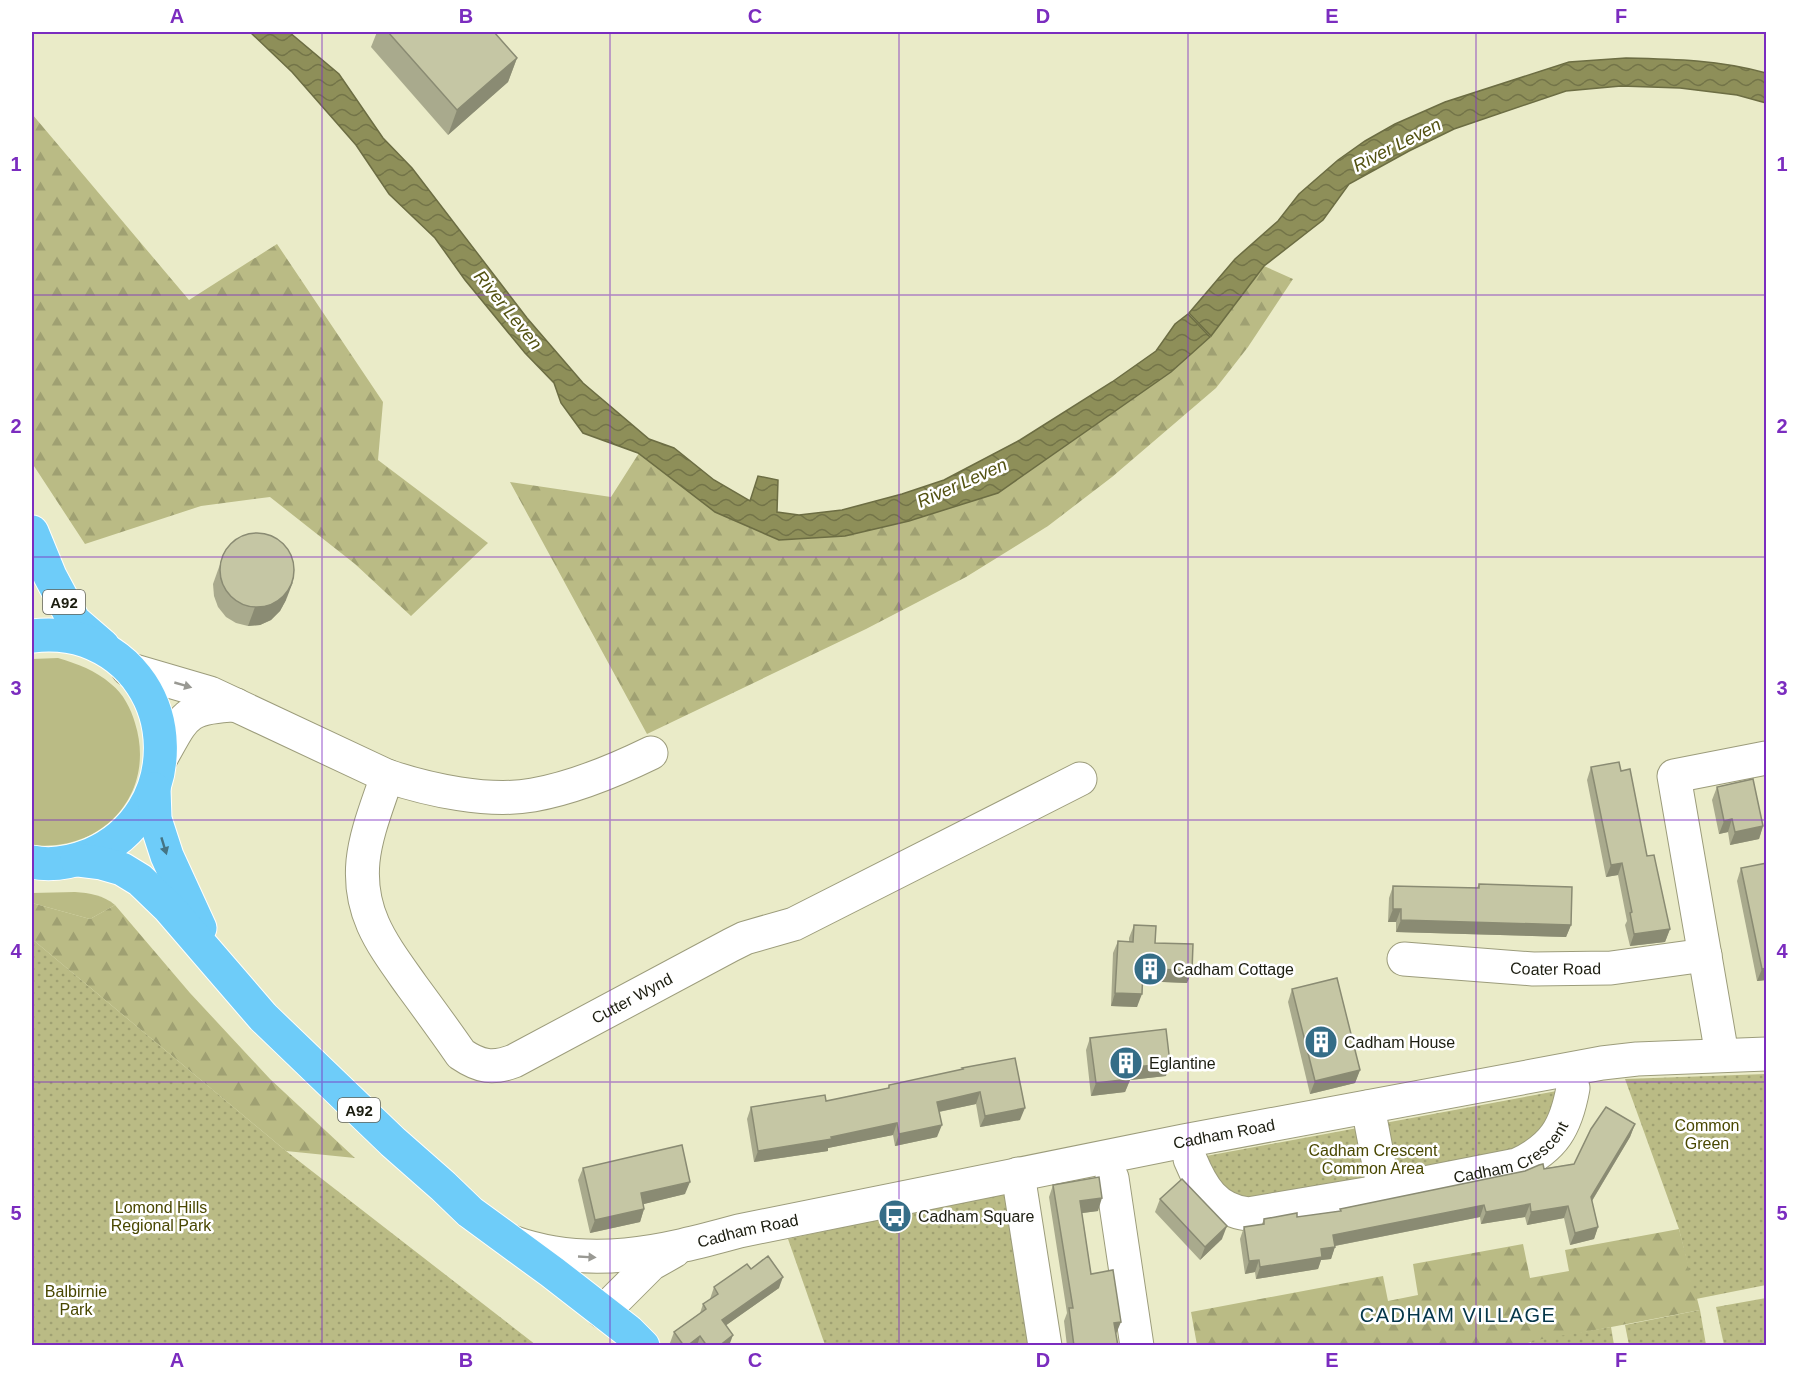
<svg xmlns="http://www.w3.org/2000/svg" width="1798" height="1377" viewBox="0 0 1798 1377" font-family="Helvetica,sans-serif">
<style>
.grass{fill:#babb85}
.forest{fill:url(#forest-firs)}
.park{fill:url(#park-dots)}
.water{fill:url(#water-waves);stroke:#6c6d43;stroke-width:1.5}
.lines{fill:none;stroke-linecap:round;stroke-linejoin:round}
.minor-casing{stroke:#9c9c7b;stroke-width:35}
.highway-casing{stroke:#fff;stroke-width:35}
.minor{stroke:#fff;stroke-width:33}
.highway{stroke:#6eccf9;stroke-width:33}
.wall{fill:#a9aa8d}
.shaded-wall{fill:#8a8b73}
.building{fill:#c5c6a4;stroke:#8a8b73;stroke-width:1.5}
.oneway{fill:#999993}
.oneway2{fill:#457484}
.grid{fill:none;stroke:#7b2cbf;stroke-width:1.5;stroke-opacity:0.55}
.labels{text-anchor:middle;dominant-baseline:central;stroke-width:5;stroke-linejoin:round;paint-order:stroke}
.shield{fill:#fff;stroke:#606158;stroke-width:1.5}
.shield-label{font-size:15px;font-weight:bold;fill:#1c1d10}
.street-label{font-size:16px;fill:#1c1d10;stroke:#fff}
.poi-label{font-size:16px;fill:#1c1d10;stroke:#fff;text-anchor:start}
.park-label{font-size:16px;fill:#494701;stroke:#fff}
.water-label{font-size:18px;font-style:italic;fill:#535211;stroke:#fff}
.quarter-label{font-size:20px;letter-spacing:1.5px;fill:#05364a;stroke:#fff}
.neatline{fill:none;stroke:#7b2cbf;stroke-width:2}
.grid-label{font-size:20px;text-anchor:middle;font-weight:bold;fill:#7b2cbf}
</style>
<defs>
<pattern id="forest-firs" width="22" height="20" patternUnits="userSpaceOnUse" patternTransform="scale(1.5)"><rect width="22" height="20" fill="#babb85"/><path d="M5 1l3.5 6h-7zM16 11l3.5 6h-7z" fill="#9fa072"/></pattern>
<pattern id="park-dots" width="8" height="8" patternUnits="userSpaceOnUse" patternTransform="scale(1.5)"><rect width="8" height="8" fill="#babb85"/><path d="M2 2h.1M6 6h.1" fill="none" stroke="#9fa072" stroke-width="1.8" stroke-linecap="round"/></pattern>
<pattern id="water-waves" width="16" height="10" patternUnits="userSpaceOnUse" patternTransform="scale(1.5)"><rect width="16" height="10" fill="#8e8f59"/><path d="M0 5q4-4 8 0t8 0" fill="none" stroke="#737448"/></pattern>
</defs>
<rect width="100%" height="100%" fill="#eaebc8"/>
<g class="grass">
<path d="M58,658C78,664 95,670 111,684C123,693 131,709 135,723C157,793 103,853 32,845V659Z"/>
<path d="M75,892C90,893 103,895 115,905L90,919L32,903V893Z"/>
</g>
<g class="forest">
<path d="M32,114L189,300L277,244L383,402L378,460L488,543L411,616L355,564L270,497L201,506L85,544L32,463Z"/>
<path d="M1264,266L1293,279L1248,347L1216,388L1112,477L1048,526L966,577L866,629L647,734L510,482L611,497L639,453L715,512L779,540L998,493L1171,372L1211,336Z"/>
<path d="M32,903L90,919L115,905L190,993L270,1079L355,1158L286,1151L32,939Z"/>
<path d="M1679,1229L1700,1310L1512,1346L1197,1345L1191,1312L1383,1276L1388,1301L1418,1295L1413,1264L1523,1244L1530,1278L1569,1271L1565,1250Z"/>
</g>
<g class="park">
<path d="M32,939L286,1151L536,1345H32Z"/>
<path d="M1766,1074V1285L1696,1299L1679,1229L1625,1079Z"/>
<path d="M1573,1088L1548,1146L1248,1214L1190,1159Z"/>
<path d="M1006,1192L1032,1345H825L788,1239Z"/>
<path d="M1766,1298V1345H1724L1716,1307Z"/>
<path d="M1700,1310L1706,1345H1629L1625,1325Z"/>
<path d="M1611,1327L1614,1345H1531V1341Z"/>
</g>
<g class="water">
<path d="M250,32H289L339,74L383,138L412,168L527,318L583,383L649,439L674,448L714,480L750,501L758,476L778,480L777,512L799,515L842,510L902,494L944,480L1020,440L1112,382L1156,351L1175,324L1188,314L1210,337L1171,372L998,493L909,521L845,536L779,540L715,512L638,453L583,433L561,403L554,383L525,353L465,280L435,238L389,194L356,145L292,72Z"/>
<path d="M1626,58C1674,59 1720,60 1766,73V103L1737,95L1680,88L1621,86L1566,91L1454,129L1409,151L1349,184L1323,220L1264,266L1211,336L1189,313L1235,259L1278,221L1299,194L1338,160L1365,141L1395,124L1445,102L1569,62Z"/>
</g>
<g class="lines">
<g class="minor-casing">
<g id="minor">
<path d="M128,669L210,693L387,776C429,790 488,803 533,795C573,788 614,771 651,753"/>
<path d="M161,758C185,716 184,707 236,705"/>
<path id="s1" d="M387,776C378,804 366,832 363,861C358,914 383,945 412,986C429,1009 445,1031 461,1054C480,1067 493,1069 514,1061L731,945L745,938L794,924L1080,779"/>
<path id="s2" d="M1404,959L1533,969L1611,968L1705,955"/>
<path d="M1722,1055L1674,776L1766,758"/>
<path d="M1368,1107L1384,1191"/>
<path id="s3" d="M1190,1159C1202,1188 1215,1210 1248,1214L1384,1191L1517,1165C1554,1148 1566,1127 1573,1088"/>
<path d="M1018,1174L1045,1346"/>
<path d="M1112,1178L1137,1346"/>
<path id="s4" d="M512,1242C590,1270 662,1252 739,1231L1184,1141L1602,1063L1637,1059L1766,1054"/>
<path d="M603,1312L651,1264L674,1251"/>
</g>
</g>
<g class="highway-casing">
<g id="highway">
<path d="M32,532L50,576L74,621L103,646"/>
<path d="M32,636C49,634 69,635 86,641C184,677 185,815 90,855C72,862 51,866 32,862"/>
<path d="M154,789L155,819L167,856L200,928"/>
<path d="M77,860L101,863L122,869L140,880L169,908L263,1017L393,1142L443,1186L470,1212L552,1272L628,1331L643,1346"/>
</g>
</g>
<use href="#minor" class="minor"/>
<use href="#highway" class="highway"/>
</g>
<g class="wall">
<path d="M377,32H494L517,58L508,82L448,135L371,47Z"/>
<path d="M224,553L286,600L280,611L271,620L260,625L248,626L236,623L226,617L218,607L214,596L213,584Z"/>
<path d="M1591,767L1621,771L1670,929L1665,942L1630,946L1625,925L1627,921L1618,875L1606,877L1587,780Z"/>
<path d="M1717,787L1763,826L1759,839L1730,845L1728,832L1719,834L1712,800Z"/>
<path d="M1767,863V984L1766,980L1757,981L1737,881L1741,868Z"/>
<path d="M1479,884L1571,925L1566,937L1396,932V922H1388L1389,898L1393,886L1477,888Z"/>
<path d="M1134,925L1155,943L1187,983L1142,981L1137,1007L1111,1006L1113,953L1118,941H1129V938Z"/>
<path d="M1292,989L1360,1070L1355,1083L1310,1094L1288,1002Z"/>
<path d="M1090,1038L1166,1076L1130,1080L1125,1092L1091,1096L1086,1050Z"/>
<path d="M962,1068L1020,1120L980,1127L976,1104L939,1112L937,1137L895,1146L893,1135L828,1148V1151L754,1162L747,1119L751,1107L826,1101L888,1088L889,1085L962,1070Z"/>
<path d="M1635,1124L1630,1137L1592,1201L1598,1227L1594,1239L1570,1245L1564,1218L1527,1225L1525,1217L1481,1224L1480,1217L1335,1246L1331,1259L1321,1260L1318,1269L1256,1279L1255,1272L1245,1274L1240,1239L1244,1227L1262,1224L1264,1219L1297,1217L1340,1211V1209L1525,1171L1574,1164Z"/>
<path d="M583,1168L685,1194L643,1204L644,1209L640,1222L590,1233L578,1180Z"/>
<path d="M1053,1185L1098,1211L1082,1213L1091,1274L1116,1335L1118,1346H1067L1064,1321L1067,1313L1049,1197Z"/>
<path d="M1160,1199L1222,1239L1200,1260L1155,1212Z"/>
<path d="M751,1269L779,1288L726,1325L729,1346H672L670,1343L674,1332L700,1313L703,1304L710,1299L714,1287Z"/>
</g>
<g class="shaded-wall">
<path d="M517,58L508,82L448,135L457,110Z"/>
<path d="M293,582L286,600L280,611L271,620L260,625L248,626L255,607Z"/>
<path d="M1732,819L1728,832L1719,834L1724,821Z"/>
<path d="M1763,826L1759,839L1730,845L1735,832Z"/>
<path d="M1622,863L1618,875L1606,877L1611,865Z"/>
<path d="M1393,909H1401L1396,922H1388Z"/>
<path d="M1401,920L1571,925L1566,937L1396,932Z"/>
<path d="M1670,929L1665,942L1630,946L1634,934Z"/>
<path d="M1143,968L1192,971L1187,983L1138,981Z"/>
<path d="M1767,968L1766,980L1757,981L1762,969Z"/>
<path d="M1115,993L1142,994L1137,1007L1111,1006Z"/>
<path d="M1170,1063L1166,1076L1130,1080L1125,1092L1091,1096L1096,1083L1129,1068Z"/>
<path d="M1360,1070L1355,1083L1310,1094L1315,1081Z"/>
<path d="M980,1092L976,1104L933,1113L937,1102Z"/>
<path d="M1025,1108L1020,1120L980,1127L985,1116Z"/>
<path d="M897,1123L893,1135L828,1148V1151L754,1162L758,1151L831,1137Z"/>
<path d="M1635,1124L1630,1137L1587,1209L1591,1197Z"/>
<path d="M942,1125L937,1137L895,1146L899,1134Z"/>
<path d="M690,1182L685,1194L636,1206L641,1193Z"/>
<path d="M1102,1198L1098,1211L1075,1214L1080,1201Z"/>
<path d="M1530,1204L1525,1217L1481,1224L1486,1212Z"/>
<path d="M1484,1205L1480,1217L1329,1247L1333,1235Z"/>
<path d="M1568,1206L1564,1218L1527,1225L1531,1212Z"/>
<path d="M644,1209L640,1222L590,1233L595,1220Z"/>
<path d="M1227,1226L1222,1239L1200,1260L1205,1247Z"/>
<path d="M1598,1227L1594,1239L1570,1245L1575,1233Z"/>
<path d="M1335,1247L1331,1259L1321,1260L1318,1269L1256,1279L1260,1267L1321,1249Z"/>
<path d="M1259,1260L1255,1272L1245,1274L1249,1261Z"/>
<path d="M783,1277L779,1288L718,1331L722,1320Z"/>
<path d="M1121,1322L1116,1334L1114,1323Z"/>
<path d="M733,1335L729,1346H719Z"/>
<path d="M700,1336L697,1346H687Z"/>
</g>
<g class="building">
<path d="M388,32H494L517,58L457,110Z"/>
<circle cx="257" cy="570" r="37"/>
<path d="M1619,762L1621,771L1630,769L1647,856L1654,855L1670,929L1634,934L1630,913L1632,912L1622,863L1611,865L1591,767Z"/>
<path d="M1753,779L1763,826L1735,832L1732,819L1724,821L1717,787Z"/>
<path d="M1767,863V968L1762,969L1741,868Z"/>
<path d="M1479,884L1572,887L1571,925L1401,920V909H1393V886L1479,888Z"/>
<path d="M1134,925L1156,926L1155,943L1193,944L1192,971L1143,968L1142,994L1115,993L1118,941L1133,942Z"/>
<path d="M1337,978L1360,1070L1315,1081L1292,989Z"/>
<path d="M1166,1029L1170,1063L1129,1068L1130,1079L1096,1083L1090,1038Z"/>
<path d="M1015,1058L1025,1108L985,1116L980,1092L937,1102L942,1125L899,1134L897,1123L831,1137L832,1139L758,1151L751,1107L825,1095L826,1101L889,1088V1085L963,1069L962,1068Z"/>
<path d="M1606,1107L1635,1124L1591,1197L1598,1227L1575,1233L1568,1206L1531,1212L1530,1204L1486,1212L1484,1205L1333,1235L1335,1247L1321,1249L1322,1257L1260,1267L1259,1260L1249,1261L1244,1227L1264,1224V1219L1297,1213V1217L1341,1211L1340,1209L1525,1171L1539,1165L1543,1164L1544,1169L1574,1164L1591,1129Z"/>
<path d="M682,1145L690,1182L641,1193L644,1209L595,1220L583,1168Z"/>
<path d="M1099,1177L1102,1198L1080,1201L1091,1274L1113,1270L1121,1322L1114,1323L1118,1346H1074L1069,1308H1073L1053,1185Z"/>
<path d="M1182,1179L1227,1226L1205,1247L1160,1199Z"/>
<path d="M768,1256L783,1277L722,1320L733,1335L719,1346H707L700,1336L687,1346H684L674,1332L706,1309L703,1304L718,1294L714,1287L747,1264L751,1269Z"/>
</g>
<defs><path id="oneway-solid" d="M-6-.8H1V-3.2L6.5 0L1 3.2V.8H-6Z" transform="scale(1.5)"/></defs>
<g class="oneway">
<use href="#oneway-solid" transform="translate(183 685) rotate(16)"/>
<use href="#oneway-solid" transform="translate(587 1257) rotate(3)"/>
</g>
<use class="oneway2" href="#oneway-solid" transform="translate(164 846) rotate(73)"/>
<path class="grid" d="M322,32V1346M610,32V1346M899,32V1346M1188,32V1346M1476,32V1346M32,295H1766M32,557H1766M32,820H1766M32,1082H1766"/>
<defs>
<g id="building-disc" transform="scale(1.725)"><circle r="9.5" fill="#356d87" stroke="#fff"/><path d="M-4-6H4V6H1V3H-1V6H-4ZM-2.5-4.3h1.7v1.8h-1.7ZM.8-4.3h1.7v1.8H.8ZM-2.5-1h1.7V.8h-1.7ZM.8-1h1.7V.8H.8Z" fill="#fff"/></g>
<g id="bus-disc" transform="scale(1.725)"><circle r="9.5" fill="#356d87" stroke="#fff"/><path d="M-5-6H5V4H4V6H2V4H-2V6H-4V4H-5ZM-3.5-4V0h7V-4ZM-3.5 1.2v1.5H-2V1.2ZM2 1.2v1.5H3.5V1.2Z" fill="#fff"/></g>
</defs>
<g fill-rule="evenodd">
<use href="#building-disc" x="1150" y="969"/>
<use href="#building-disc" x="1321" y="1042"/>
<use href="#building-disc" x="1126" y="1063"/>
<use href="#bus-disc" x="895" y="1216"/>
</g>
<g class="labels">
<g class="shield">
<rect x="43" y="590" width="42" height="24" rx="4.5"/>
<rect x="338" y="1098" width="42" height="24" rx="4.5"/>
</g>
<g class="shield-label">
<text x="64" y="602">A92</text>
<text x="359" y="1110">A92</text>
</g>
<g class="street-label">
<text stroke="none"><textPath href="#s2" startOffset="152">Coater Road</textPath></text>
<text stroke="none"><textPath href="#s1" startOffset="500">Cutter Wynd</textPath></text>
<text stroke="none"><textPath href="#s4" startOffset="726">Cadham Road</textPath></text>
<text stroke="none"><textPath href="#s3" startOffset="358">Cadham Crescent</textPath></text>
<text stroke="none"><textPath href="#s4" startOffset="240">Cadham Road</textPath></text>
</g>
<g class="poi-label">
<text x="1173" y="969">Cadham Cottage</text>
<text x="1344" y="1042">Cadham House</text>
<text x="1149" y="1063">Eglantine</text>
<text x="918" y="1216">Cadham Square</text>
</g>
<g class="park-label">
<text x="1707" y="1125">Common<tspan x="1707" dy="18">Green</tspan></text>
<text x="1373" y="1150">Cadham Crescent<tspan x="1373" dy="18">Common Area</tspan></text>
<text x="161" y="1207">Lomond Hills<tspan x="161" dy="18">Regional Park</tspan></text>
<text x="76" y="1291">Balbirnie<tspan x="76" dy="18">Park</tspan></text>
</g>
<g class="water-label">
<text transform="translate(1397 145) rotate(-27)">River Leven</text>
<text transform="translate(508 310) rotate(51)">River Leven</text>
<text transform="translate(962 483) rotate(-24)">River Leven</text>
</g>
<g class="quarter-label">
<text x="1458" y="1315">CADHAM VILLAGE</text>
</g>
</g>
<rect width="1798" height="1377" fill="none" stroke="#ffffff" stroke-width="66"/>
<rect x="33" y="33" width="1732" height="1311" class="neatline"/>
<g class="grid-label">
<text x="177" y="23">A</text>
<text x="466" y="23">B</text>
<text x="755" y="23">C</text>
<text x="1043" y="23">D</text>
<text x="1332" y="23">E</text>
<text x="1621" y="23">F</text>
<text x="16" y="171">1</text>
<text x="1782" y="171">1</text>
<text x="16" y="433">2</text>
<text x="1782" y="433">2</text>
<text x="16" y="695">3</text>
<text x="1782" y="695">3</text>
<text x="16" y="958">4</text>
<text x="1782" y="958">4</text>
<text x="16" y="1220">5</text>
<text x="1782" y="1220">5</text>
<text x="177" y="1367">A</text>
<text x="466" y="1367">B</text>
<text x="755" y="1367">C</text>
<text x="1043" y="1367">D</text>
<text x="1332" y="1367">E</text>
<text x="1621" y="1367">F</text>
</g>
</svg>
